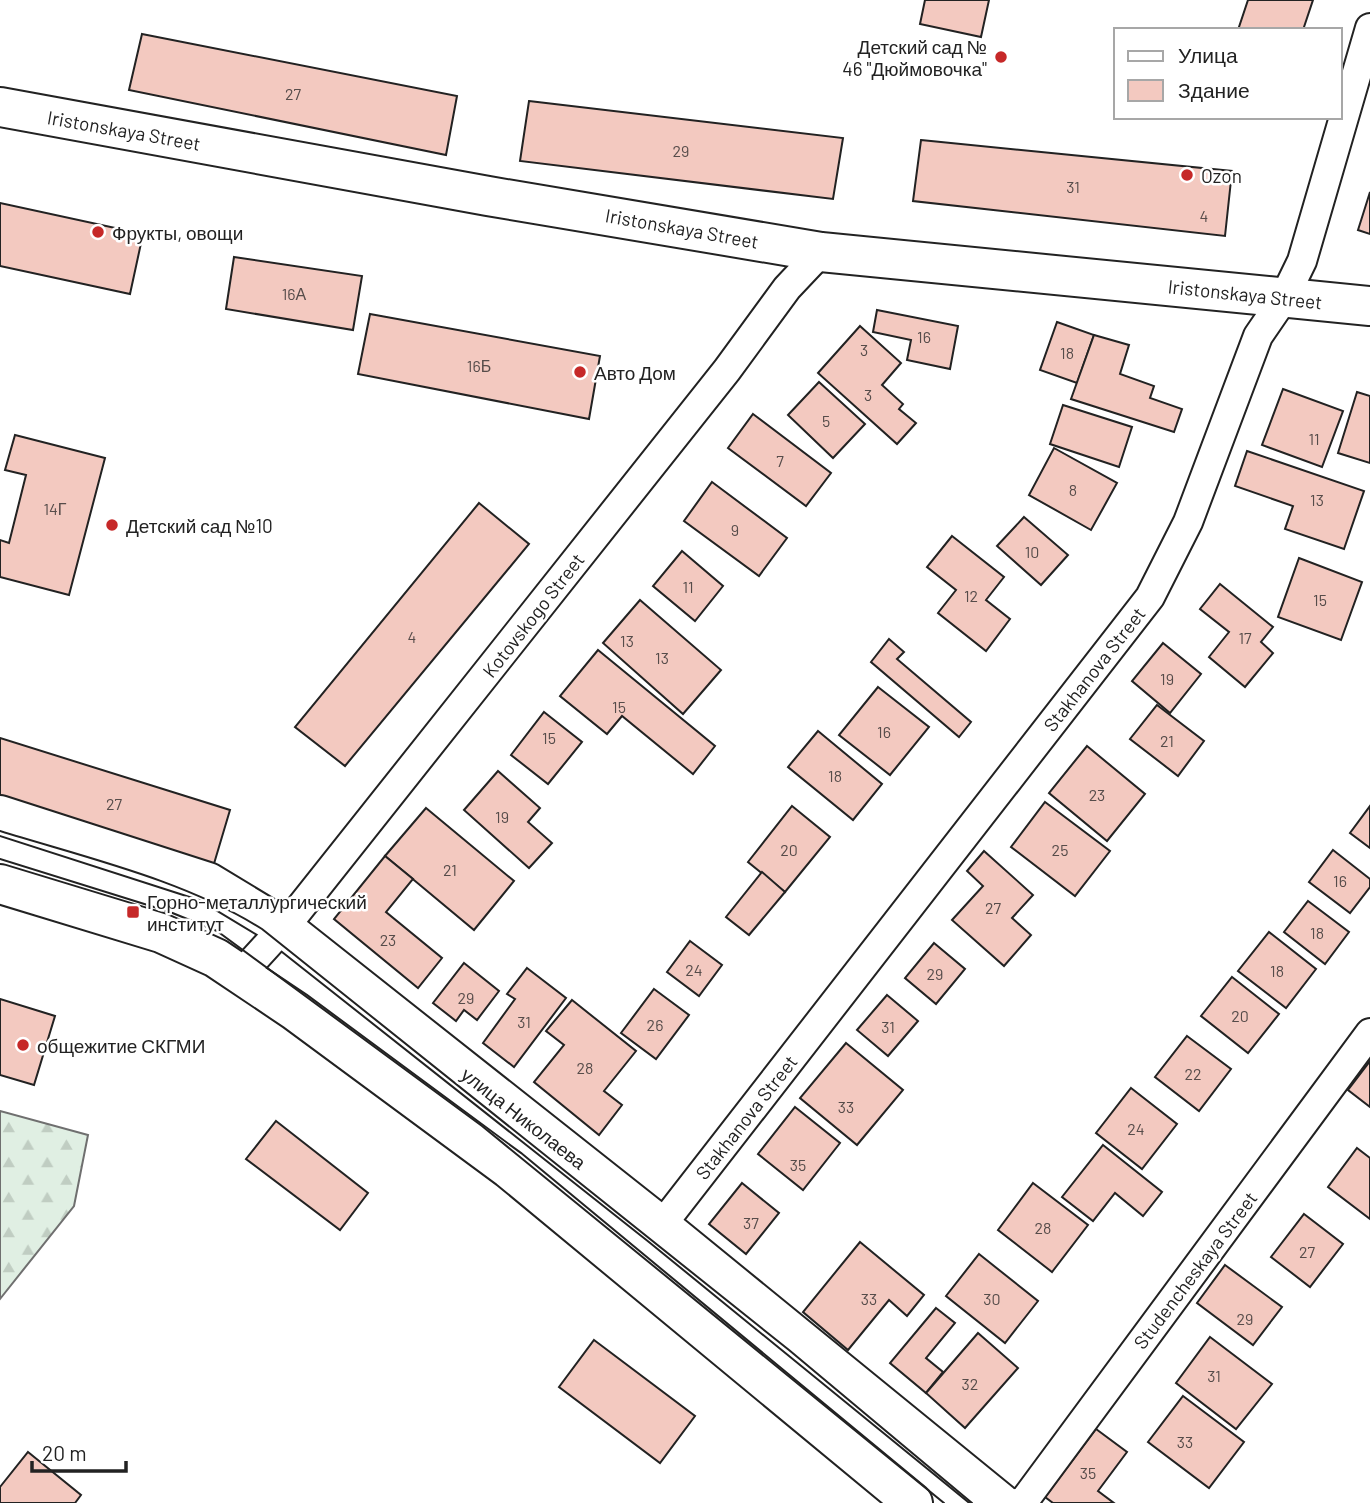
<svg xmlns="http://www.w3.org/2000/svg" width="1370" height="1503" viewBox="0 0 1370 1503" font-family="Barlow,sans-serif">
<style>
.forest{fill:url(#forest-firs);stroke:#6f6f6f;stroke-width:2}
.building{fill:#f3c9c0;stroke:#222;stroke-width:2}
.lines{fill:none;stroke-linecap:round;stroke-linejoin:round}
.street-casing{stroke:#222;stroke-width:32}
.secondary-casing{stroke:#222;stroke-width:42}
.street{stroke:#fff;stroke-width:28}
.secondary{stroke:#fff;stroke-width:38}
.tram{stroke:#222;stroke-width:2}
.poi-dot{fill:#c62828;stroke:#fff;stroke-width:2.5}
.labels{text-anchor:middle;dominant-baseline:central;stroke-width:5;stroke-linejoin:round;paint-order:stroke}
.number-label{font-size:16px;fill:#564c4a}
.poi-label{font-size:19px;fill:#222;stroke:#fff;text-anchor:start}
.street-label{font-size:19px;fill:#222;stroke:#fff}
</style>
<defs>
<pattern id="forest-firs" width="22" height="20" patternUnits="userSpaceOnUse" patternTransform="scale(1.75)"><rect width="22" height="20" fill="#e0efe3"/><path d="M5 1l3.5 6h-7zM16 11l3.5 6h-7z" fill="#c0cdc2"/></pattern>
</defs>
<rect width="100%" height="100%" fill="#fff"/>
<path class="forest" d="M0,1111L88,1135L74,1206L0,1299Z"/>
<g class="building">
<path d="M925,0H989L981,37L920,24Z"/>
<path d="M1248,0H1313L1303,30H1238Z"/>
<path d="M142,34L457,96L446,155L129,90Z"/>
<path d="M529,101L843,138L833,199L520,161Z"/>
<path d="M921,140L1232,171L1225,236L913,201Z"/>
<path d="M1370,192V234L1358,230Z"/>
<path d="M0,203L143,234L130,294L0,266Z"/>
<path d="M234,257L362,276L353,330L226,309Z"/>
<path d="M877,310L958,326L950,369L907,360L911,340L873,332Z"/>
<path d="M370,314L600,356L589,419L358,374Z"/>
<path d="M1057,322L1094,335L1077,383L1040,370Z"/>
<path d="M860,326L901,363L882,385L903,404L899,409L916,423L897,444L818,373Z"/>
<path d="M1094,335L1129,345L1120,374L1154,386L1150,398L1182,409L1174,432L1071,399Z"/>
<path d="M819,382L865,424L833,458L788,415Z"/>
<path d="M1283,389L1343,411L1322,467L1262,445Z"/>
<path d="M1357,392L1370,396V463L1338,453Z"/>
<path d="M1063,405L1132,427L1119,467L1050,444Z"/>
<path d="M753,414L831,473L806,506L728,448Z"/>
<path d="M15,435L105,458L69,595L0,577V540L9,543L26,475L5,470Z"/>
<path d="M1054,448L1117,483L1091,530L1029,495Z"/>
<path d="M1247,451L1364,491L1344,549L1285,529L1293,506L1235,486Z"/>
<path d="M712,482L787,538L759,576L684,521Z"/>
<path d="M479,503L529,544L345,766L295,727Z"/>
<path d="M1024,517L1068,555L1041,585L997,546Z"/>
<path d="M952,536L1004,577L986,600L1010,619L986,651L938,613L956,590L927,567Z"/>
<path d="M682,551L723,586L695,621L653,586Z"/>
<path d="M1299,558L1362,582L1341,640L1278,617Z"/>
<path d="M1220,584L1273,627L1261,642L1273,653L1245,687L1209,657L1229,632L1200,609Z"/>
<path d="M640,600L721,670L683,714L603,643Z"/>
<path d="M889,639L904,652L897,659L971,722L959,737L871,662Z"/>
<path d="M1163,643L1201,674L1170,713L1132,681Z"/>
<path d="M598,650L715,746L693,774L622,716L607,734L560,696Z"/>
<path d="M878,687L929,727L890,775L839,735Z"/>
<path d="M1157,705L1204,741L1178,776L1130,739Z"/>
<path d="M544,712L582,742L548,784L511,755Z"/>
<path d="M818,731L882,784L853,820L788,767Z"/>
<path d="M0,738L230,810L213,867L0,795Z"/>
<path d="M1087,746L1145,794L1107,841L1049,793Z"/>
<path d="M498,771L540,808L528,822L552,843L529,868L464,810Z"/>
<path d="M1045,802L1110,851L1075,896L1011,847Z"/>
<path d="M792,806L830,837L785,892L748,862Z"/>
<path d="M1370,806V848L1350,833Z"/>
<path d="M426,808L514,881L474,930L385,856Z"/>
<path d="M1333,850L1370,879V887L1350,913L1309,882Z"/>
<path d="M984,851L1033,895L1012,918L1031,935L1004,966L952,920L983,886L967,871Z"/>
<path d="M385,856L413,879L386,912L442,958L418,988L334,919Z"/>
<path d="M762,872L785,892L749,935L726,917Z"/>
<path d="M1308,901L1349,932L1325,964L1284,932Z"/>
<path d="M1269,932L1316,969L1286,1008L1238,971Z"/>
<path d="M690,941L722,965L699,996L667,972Z"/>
<path d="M934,943L965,969L936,1004L905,978Z"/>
<path d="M464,963L499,991L477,1020L464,1010L456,1021L433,1003Z"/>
<path d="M527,968L566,998L514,1067L483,1043L515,999L507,994Z"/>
<path d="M1232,977L1279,1014L1248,1053L1201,1016Z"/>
<path d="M654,989L689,1015L656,1059L621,1033Z"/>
<path d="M887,995L918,1021L888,1056L857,1030Z"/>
<path d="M0,999L55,1016L34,1085L0,1075Z"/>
<path d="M572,1000L636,1051L604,1091L622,1105L599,1135L534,1082L564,1045L546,1031Z"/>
<path d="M1187,1036L1231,1069L1199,1111L1155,1077Z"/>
<path d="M846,1043L903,1090L857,1145L800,1098Z"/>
<path d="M1370,1061V1107L1348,1090Z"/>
<path d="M1131,1088L1177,1124L1142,1169L1096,1133Z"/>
<path d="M795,1107L840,1143L803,1190L758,1154Z"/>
<path d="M276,1121L368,1193L340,1230L246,1159Z"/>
<path d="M1103,1145L1162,1192L1143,1216L1115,1193L1093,1221L1062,1197Z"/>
<path d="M1357,1148L1370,1158V1219L1328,1187Z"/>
<path d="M742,1183L779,1213L746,1254L709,1224Z"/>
<path d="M1033,1183L1088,1225L1052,1272L998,1230Z"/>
<path d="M1304,1214L1343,1244L1310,1287L1271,1257Z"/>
<path d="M860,1242L924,1295L907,1316L889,1300L848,1350L803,1312Z"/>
<path d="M979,1254L1038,1301L1005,1343L946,1296Z"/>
<path d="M1225,1265L1282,1307L1253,1345L1197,1303Z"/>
<path d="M936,1308L955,1323L926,1358L943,1372L926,1393L890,1363Z"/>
<path d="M978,1333L1018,1368L965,1428L926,1393Z"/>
<path d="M1210,1337L1272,1384L1236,1429L1176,1383Z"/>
<path d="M594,1340L695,1416L660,1463L559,1387Z"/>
<path d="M1183,1396L1244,1442L1209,1488L1148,1442Z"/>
<path d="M1096,1429L1127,1452L1098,1491L1114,1503H1053L1045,1497Z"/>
<path d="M28,1452L81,1495L75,1503H0V1487Z"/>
</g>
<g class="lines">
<g class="street-casing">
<g id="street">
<path d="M240,975L292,918L727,370L787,288L821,252"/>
<path d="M661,1226L1150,597L1188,522L1258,336L1284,298L1302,261L1370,28"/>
<path d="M1017,1503L1024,1501L1370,1033"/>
</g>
</g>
<g class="secondary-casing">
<g id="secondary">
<path d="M0,107L488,196L821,252L1370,306"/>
<path d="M0,815L208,882L284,928L661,1226L1001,1503"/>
<path d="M0,884L161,933L216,958L295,1011L509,1169L913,1503"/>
</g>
</g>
<use href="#street" class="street"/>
<use href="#secondary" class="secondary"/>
<g class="tram">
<path d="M0,831C87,858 184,880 262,929L789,1350L972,1503"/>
<path d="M0,859L170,912L217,931L482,1126L944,1503"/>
</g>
</g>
<g class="poi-dot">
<circle cx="1001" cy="57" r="7"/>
<circle cx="1187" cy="175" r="7"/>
<circle cx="98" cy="232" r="7"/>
<circle cx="580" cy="372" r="7"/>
<circle cx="112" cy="525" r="7"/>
<rect x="126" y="905" width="14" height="14" rx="3.5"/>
<circle cx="23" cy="1045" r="7"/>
</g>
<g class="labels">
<g class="number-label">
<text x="293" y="93">27</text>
<text x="681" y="150">29</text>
<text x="1073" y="186">31</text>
<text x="1204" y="215">4</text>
<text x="294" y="293">16А</text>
<text x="924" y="336">16</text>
<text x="864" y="349">3</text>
<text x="1067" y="352">18</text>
<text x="479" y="365">16Б</text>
<text x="868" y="394">3</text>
<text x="826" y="420">5</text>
<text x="1314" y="438">11</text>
<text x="780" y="460">7</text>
<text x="1073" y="489">8</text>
<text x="1317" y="499">13</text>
<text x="55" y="508">14Г</text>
<text x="735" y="529">9</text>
<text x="1032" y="551">10</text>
<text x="688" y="586">11</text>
<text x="971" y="595">12</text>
<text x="1320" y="599">15</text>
<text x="412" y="636">4</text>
<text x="1245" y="637">17</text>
<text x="627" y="640">13</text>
<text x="662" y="657">13</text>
<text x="1167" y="678">19</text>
<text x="619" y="706">15</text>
<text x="884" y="731">16</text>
<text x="549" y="737">15</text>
<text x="1167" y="740">21</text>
<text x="835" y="775">18</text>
<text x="1097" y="794">23</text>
<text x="114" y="803">27</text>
<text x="502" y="816">19</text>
<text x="789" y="849">20</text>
<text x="1060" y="849">25</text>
<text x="450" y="869">21</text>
<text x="1340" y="880">16</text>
<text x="993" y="907">27</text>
<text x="1317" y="932">18</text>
<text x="388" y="939">23</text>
<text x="694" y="969">24</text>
<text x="1277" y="970">18</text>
<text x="935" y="973">29</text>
<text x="466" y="997">29</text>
<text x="1240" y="1015">20</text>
<text x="524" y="1021">31</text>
<text x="655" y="1024">26</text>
<text x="888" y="1026">31</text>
<text x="585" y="1067">28</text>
<text x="1193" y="1073">22</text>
<text x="846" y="1106">33</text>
<text x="1136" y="1128">24</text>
<text x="798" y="1164">35</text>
<text x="751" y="1222">37</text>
<text x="1043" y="1227">28</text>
<text x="1307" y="1251">27</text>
<text x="869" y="1298">33</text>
<text x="992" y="1298">30</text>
<text x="1245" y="1318">29</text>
<text x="1214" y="1375">31</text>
<text x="970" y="1383">32</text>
<text x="1185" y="1441">33</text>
<text x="1088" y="1472">35</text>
</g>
<g class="poi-label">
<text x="987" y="46" text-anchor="end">Детский сад №<tspan x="987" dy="22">46 "Дюймовочка"</tspan></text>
<text x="1201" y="175">Ozon</text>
<text x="112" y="232">Фрукты, овощи</text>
<text x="594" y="372">Авто Дом</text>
<text x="126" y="525">Детский сад №10</text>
<text x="147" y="901">Горно-металлургический<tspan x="147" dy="22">институт</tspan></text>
<text x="37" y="1045">общежитие СКГМИ</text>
</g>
<g class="street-label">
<text transform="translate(124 130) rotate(10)">Iristonskaya Street</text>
<text transform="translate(682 228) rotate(10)">Iristonskaya Street</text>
<text transform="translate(1245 294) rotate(6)">Iristonskaya Street</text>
<text transform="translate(533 615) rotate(-52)">Kotovskogo Street</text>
<text transform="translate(1094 669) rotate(-52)">Stakhanova Street</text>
<text transform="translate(746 1117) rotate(-52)">Stakhanova Street</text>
<text transform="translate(524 1118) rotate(38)">улица Николаева</text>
<text transform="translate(1195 1270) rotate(-53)">Studencheskaya Street</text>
</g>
</g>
<rect x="1114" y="28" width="228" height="91" fill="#ffffff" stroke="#a7a7a7" stroke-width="2"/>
<rect x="1128" y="51" width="35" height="10" fill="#ffffff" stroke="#a7a7a7" stroke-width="2"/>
<text x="1178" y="63" font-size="21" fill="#222222">Улица</text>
<rect x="1128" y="80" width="35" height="21" fill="#f3c9c0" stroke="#a7a7a7" stroke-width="2"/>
<text x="1178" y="98" font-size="21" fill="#222222">Здание</text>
<path d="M32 1461v10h94v-10" fill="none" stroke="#222222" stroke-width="3.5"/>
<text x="42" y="1461" font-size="21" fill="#222222" stroke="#ffffff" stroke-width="5" paint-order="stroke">20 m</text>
</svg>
